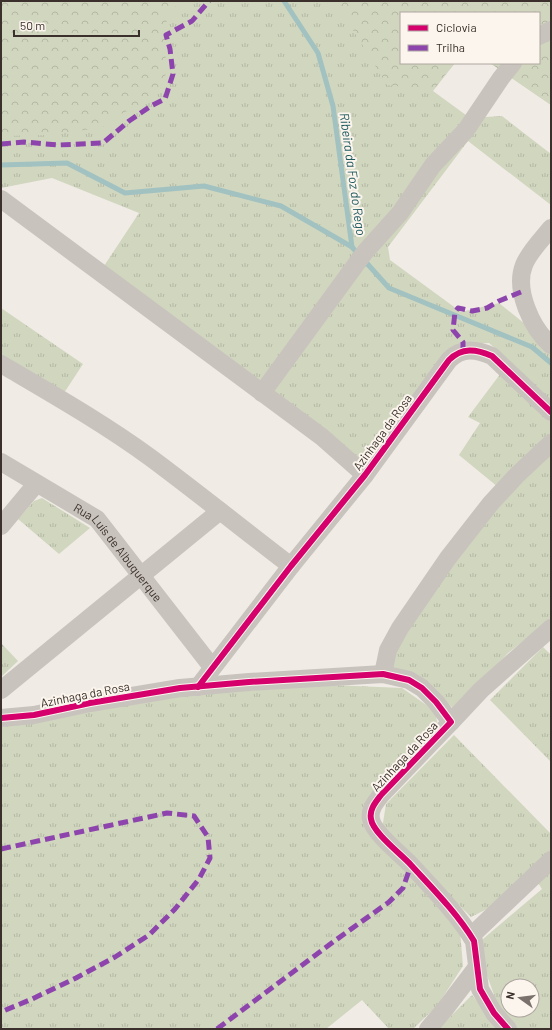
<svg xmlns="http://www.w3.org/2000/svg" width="552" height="1030" viewBox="0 0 552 1030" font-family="Barlow,sans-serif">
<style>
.grass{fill:url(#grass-tufts);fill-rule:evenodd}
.forest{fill:url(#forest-crowns)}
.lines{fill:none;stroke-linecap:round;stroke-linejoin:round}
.stream{stroke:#a1c2c1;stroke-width:5}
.street{stroke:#c9c3be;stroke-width:18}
.quiet{stroke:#8e44ad;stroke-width:5;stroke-dasharray:10 5;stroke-linecap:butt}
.cycleway-casing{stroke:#fbf5ee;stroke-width:8}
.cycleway{stroke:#d6006c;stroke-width:6}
.labels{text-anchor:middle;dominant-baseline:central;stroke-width:4;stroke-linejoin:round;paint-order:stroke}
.street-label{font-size:12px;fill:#3b302b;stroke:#fbf5ee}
.water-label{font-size:13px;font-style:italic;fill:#1f5a5e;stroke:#fbf5ee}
</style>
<defs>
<pattern id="grass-tufts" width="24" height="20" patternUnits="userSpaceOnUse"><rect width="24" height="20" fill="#d1d6bf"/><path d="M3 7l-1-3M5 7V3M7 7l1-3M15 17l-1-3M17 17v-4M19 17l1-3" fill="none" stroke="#b4b8a4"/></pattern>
<pattern id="forest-crowns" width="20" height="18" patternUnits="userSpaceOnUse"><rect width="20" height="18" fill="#d1d6bf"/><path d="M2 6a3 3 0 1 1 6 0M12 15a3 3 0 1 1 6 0" fill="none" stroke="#b4b8a4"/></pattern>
</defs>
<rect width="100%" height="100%" fill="#f0ebe5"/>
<g class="grass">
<path d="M1,1H551V105L490,63H539V13H401V63H455L433,91L470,118L502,116L551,154V205L468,141L388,247L390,260L461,312L499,303L551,345V619L508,653L455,710L416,674L371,672L504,492L459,455L480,423L468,417L510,361L489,343L459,344L366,467L104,266L139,213L52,178L1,188Z"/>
<path d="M1,308L83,364L62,396L1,360Z"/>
<path d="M42,498L90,528L59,554L18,519L34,501Z"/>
<path d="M1,643L18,661L1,677Z"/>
<path d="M543,647L551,655V762L490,700Z"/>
<path d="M332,685L402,688L435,711L438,727L364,818L369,835L438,902L460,931L463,966L437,1006L413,1029H389L362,1000L326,1029H1V727L28,723L154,697Z"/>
<path d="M454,735L551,834V1029H514L500,1011L481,959L483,939L542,889L529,869L499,903L471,917L382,829L386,804ZM508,986H532V1010H508Z"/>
<path d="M472,995L500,1029H438Z"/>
</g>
<g class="forest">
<path d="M1,1H179L165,24L166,74L155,97L121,114L103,127L52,135L1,136Z"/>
<path d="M325,1H551V105L490,63H539V13H401V63H455L432,90L387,85L347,20Z"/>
</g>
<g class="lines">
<g class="stream">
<path d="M284,1L318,53L333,106L352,247L358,254"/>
<path d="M1,165L67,163L125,193L204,186L281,206L352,247"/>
<path d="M364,260L389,288L532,347L551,363"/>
</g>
<g class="street">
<path d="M539,36L551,30"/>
<path d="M1,199L322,437L365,475"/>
<path d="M551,228C542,239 529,252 524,265C514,290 532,329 551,345"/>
<path d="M1,364C52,394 103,423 151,458C198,493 244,530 291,566"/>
<path d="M262,393L365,252L400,213L433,165L466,130L501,78L513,63"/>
<path id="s1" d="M1,462L97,519L212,667"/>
<path d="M1,526L36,484"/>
<path d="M383,674L388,650L400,628L448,558L491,503L517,475L551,443"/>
<path d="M198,687L291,566L365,475L449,360C462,347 476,349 492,356L551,412"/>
<path d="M1,690L220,511"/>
<path d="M1,718L34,715L90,703L180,688L249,682L383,674L409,680L422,688L436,702L451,722L381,795C376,802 369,809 371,819C373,833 401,854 411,865C433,889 457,913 474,941L480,989L494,1013L508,1029"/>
<path d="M451,722L481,690L551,628"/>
<path d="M471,936L551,860"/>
<path d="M428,1029L445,1009L477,967"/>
</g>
<g class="quiet">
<path d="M1,144L24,142L58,145L103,143L129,121L151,106L165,99L173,74L170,49L166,35L192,21L209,1"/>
<path d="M463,351V342L453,330L455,312L458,308L472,311L487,308L499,301L521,292"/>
<path d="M1,849L167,813L194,816L208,837L210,858L199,879L175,909L149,935L115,957L76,978L32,999L1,1012"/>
<path d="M217,1029L333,942L389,902L403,888L411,865"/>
</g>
<g class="cycleway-casing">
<g id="cycleway">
<path d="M198,687L291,566L365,475L449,360C462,347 476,349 492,356L551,412"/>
<path d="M1,718L34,715L90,703L180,688L249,682L383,674L409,680L422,688L436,702L451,722L381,795C376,802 369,809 371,819C373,833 401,854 411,865C433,889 457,913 474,941L480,989L494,1013L508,1029"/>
</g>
</g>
<use href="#cycleway" class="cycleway"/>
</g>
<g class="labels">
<g class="street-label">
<text transform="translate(382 432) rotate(-54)">Azinhaga da Rosa</text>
<text stroke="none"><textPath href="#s1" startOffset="150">Rua Luís de Albuquerque</textPath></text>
<text transform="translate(85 694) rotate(-11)">Azinhaga da Rosa</text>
<text transform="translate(404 756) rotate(-47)">Azinhaga da Rosa</text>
</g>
<g class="water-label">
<text transform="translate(353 174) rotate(82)">Ribeira da Foz do Rego</text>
</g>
</g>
<rect width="552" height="1030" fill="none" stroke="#3b302b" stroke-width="4"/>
<rect x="400" y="12" width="140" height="52" fill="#fbf5ee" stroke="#aea6a0"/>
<rect x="408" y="25" width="20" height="6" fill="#d6006c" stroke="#aea6a0"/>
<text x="436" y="32" font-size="12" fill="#3b302b">Ciclovia</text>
<rect x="408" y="45" width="20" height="6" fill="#8e44ad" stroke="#aea6a0"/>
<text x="436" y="52" font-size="12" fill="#3b302b">Trilha</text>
<g transform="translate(520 998) rotate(284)"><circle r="19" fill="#fbf5ee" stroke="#aea6a0"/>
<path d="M0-3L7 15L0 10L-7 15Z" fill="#7a716c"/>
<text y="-6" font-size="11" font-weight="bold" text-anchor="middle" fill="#3b302b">N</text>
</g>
<path d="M14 30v6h125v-6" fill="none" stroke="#3b302b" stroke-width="2"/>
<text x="20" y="30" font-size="12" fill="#3b302b" stroke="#fbf5ee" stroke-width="3" paint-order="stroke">50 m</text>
</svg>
